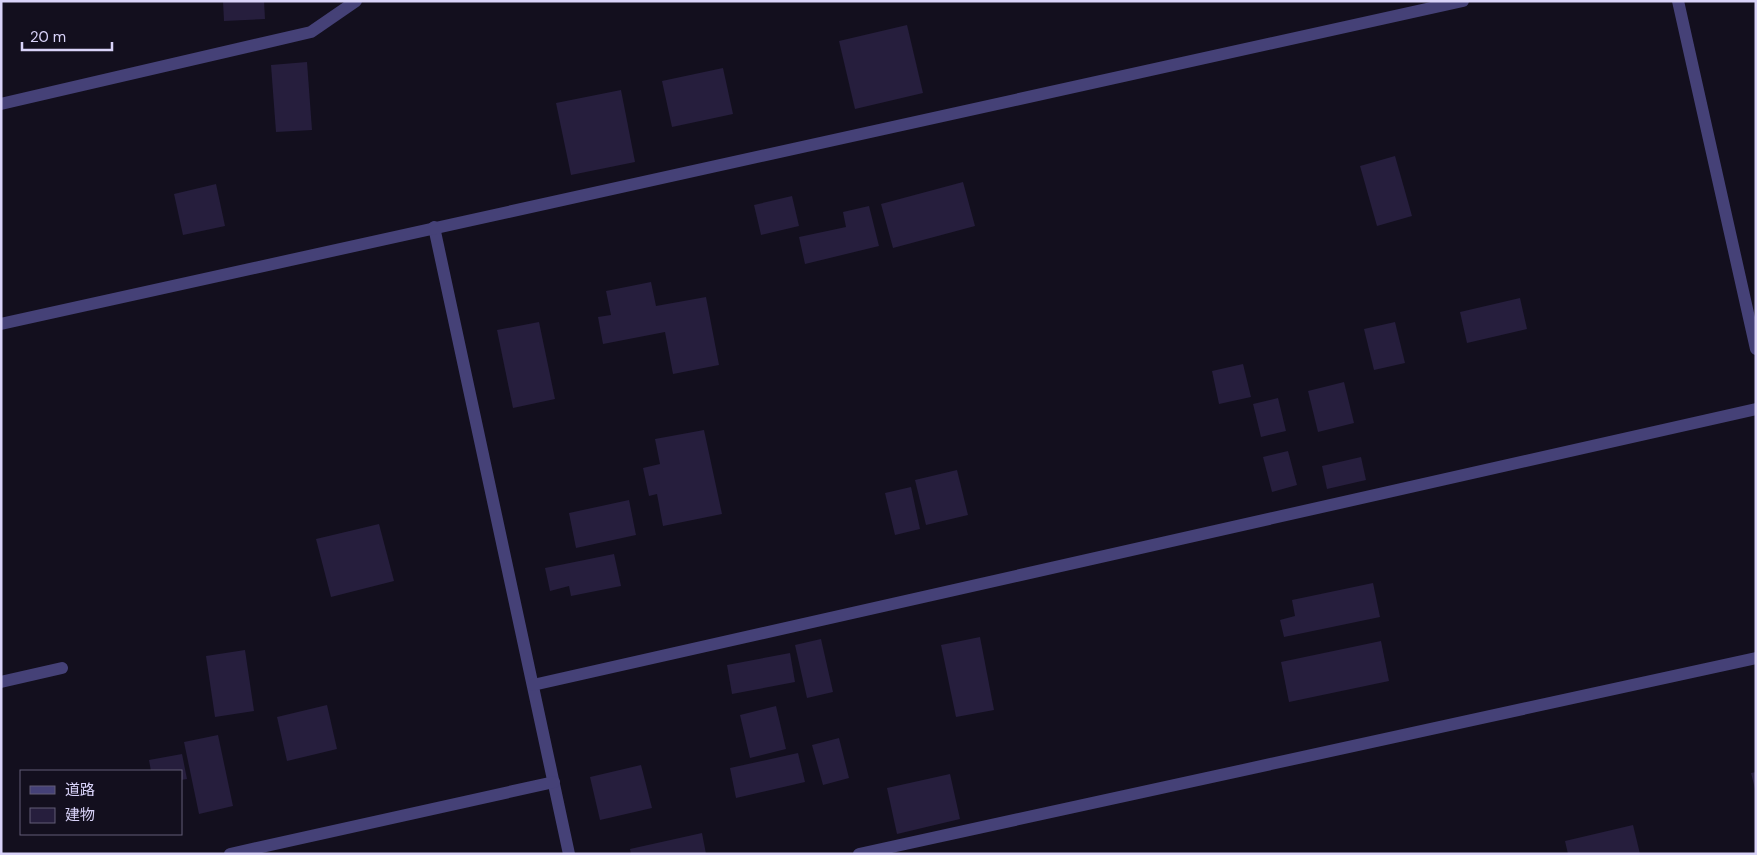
<svg xmlns="http://www.w3.org/2000/svg" width="1757" height="855" viewBox="0 0 1757 855" font-family="'DM Sans','Noto Sans JP',sans-serif">
<style>
.building{fill:#261e3d}
.lines{fill:none;stroke-linecap:round;stroke-linejoin:round}
.minor{stroke:#454177;stroke-width:12}
</style>
<rect width="100%" height="100%" fill="#130f1e"/>
<g class="building">
<path d="M223,1H264L265,19L224,21Z"/>
<path d="M907,25L923,93L855,109L839,41Z"/>
<path d="M307,62L312,130L276,132L271,65Z"/>
<path d="M723,68L733,114L672,127L662,81Z"/>
<path d="M621,90L635,162L571,175L556,103Z"/>
<path d="M1395,156L1412,216L1377,226L1360,166Z"/>
<path d="M963,182L975,226L893,248L881,204Z"/>
<path d="M216,184L225,226L183,235L174,194Z"/>
<path d="M792,196L799,226L761,235L754,205Z"/>
<path d="M869,206L879,246L805,264L799,237L846,227L843,212Z"/>
<path d="M651,282L656,306L706,297L719,365L673,374L665,332L603,344L598,317L611,315L606,291Z"/>
<path d="M1520,298L1527,329L1467,343L1460,312Z"/>
<path d="M539,322L555,399L513,408L497,330Z"/>
<path d="M1395,322L1405,363L1374,370L1364,329Z"/>
<path d="M1243,364L1251,397L1219,404L1212,371Z"/>
<path d="M1344,382L1354,423L1318,432L1308,391Z"/>
<path d="M1278,398L1286,431L1261,437L1253,404Z"/>
<path d="M704,430L722,514L663,526L657,494L649,496L643,468L660,464L655,439Z"/>
<path d="M1288,451L1297,485L1272,492L1263,457Z"/>
<path d="M1361,457L1366,480L1327,489L1322,466Z"/>
<path d="M957,470L968,515L926,525L915,480Z"/>
<path d="M911,487L920,529L895,535L885,493Z"/>
<path d="M629,500L636,535L576,548L569,513Z"/>
<path d="M379,524L394,581L331,597L316,539Z"/>
<path d="M614,554L621,586L571,596L569,586L550,591L545,568Z"/>
<path d="M1373,583L1380,617L1284,637L1280,620L1295,616L1292,600Z"/>
<path d="M980,637L994,710L956,717L941,645Z"/>
<path d="M821,639L833,692L807,698L795,645Z"/>
<path d="M1381,641L1389,681L1289,702L1281,662Z"/>
<path d="M245,650L254,711L215,717L206,656Z"/>
<path d="M790,653L795,682L732,694L727,665Z"/>
<path d="M327,705L337,749L287,761L277,717Z"/>
<path d="M776,706L786,749L750,758L740,715Z"/>
<path d="M218,735L233,806L199,814L184,742Z"/>
<path d="M839,738L849,778L823,785L812,745Z"/>
<path d="M798,753L805,782L736,798L730,768Z"/>
<path d="M182,754L187,779L181,780V771H151L149,760Z"/>
<path d="M641,765L652,808L600,820L590,777Z"/>
<path d="M1756,772V789H1755L1751,773Z"/>
<path d="M950,774L960,819L897,834L887,788Z"/>
<path d="M1633,825L1640,854H1568L1565,841Z"/>
<path d="M702,833L706,854H631L630,849Z"/>
</g>
<g class="lines">
<g class="minor">
<path d="M1678,1L1756,349"/>
<path d="M1,104L311,32L356,1"/>
<path d="M434,227L569,854"/>
<path d="M1,324L1463,1"/>
<path d="M1,682L62,668"/>
<path d="M533,685L1756,409"/>
<path d="M230,854L554,782"/>
<path d="M859,854L1756,658"/>
</g>
</g>
<rect width="1757" height="855" fill="none" stroke="#d9d3f9" stroke-width="5"/>
<rect x="20" y="770" width="162" height="65" fill="#130f1e" stroke="#625d76"/>
<rect x="30" y="786" width="25" height="8" fill="#454177" stroke="#625d76"/>
<text x="65" y="795" font-size="15" fill="#d9d3f9">道路</text>
<rect x="30" y="808" width="25" height="15" fill="#261e3d" stroke="#625d76"/>
<text x="65" y="820" font-size="15" fill="#d9d3f9">建物</text>
<path d="M22 42v8h90v-8" fill="none" stroke="#d9d3f9" stroke-width="2.5"/>
<text x="30" y="42" font-size="15" fill="#d9d3f9" stroke="#130f1e" stroke-width="4" paint-order="stroke">20 m</text>
</svg>
